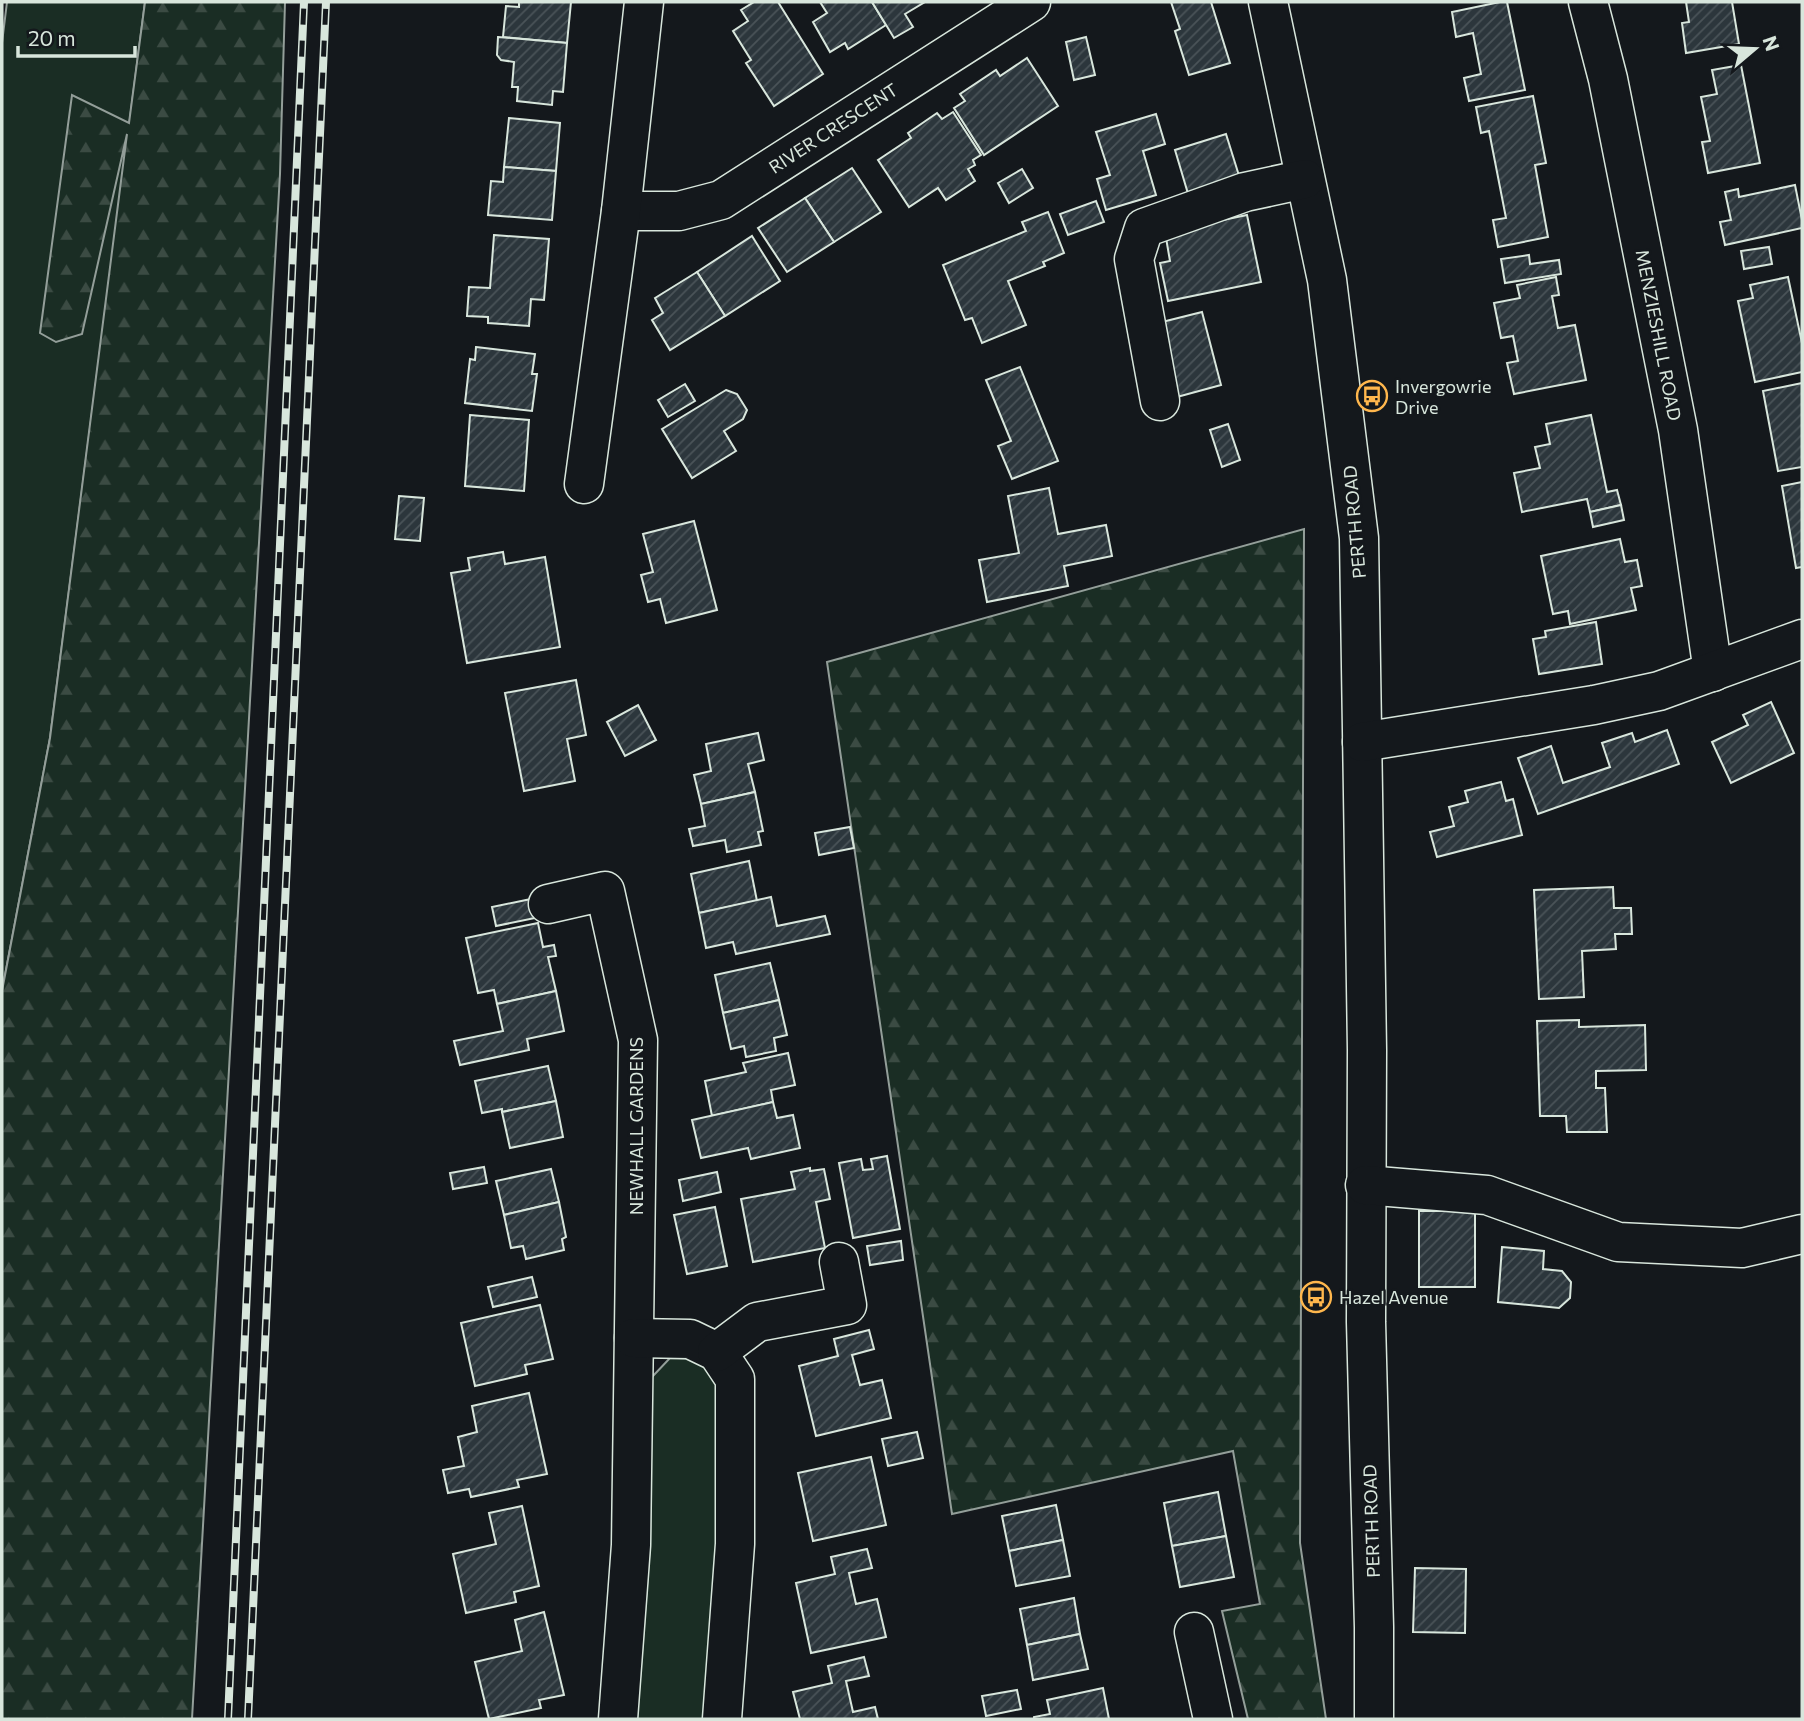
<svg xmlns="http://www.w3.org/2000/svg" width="1804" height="1721" viewBox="0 0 1804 1721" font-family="Commissioner,sans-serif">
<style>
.green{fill:#1a2d24;stroke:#939e99;stroke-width:2}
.forest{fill:url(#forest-firs);stroke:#939e99;stroke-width:2}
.building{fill:url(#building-hatch);stroke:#d8e6dc;stroke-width:2}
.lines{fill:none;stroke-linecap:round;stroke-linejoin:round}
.minor-casing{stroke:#d8e6dc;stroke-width:41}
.minor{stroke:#14181c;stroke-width:38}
.rail-casing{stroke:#d8e6dc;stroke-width:8}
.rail{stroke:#14181c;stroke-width:5;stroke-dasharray:16;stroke-linecap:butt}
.labels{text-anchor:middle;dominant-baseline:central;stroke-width:5;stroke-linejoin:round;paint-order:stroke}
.street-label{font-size:18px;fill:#d8e6dc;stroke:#14181c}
.poi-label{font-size:18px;fill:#d8e6dc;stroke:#14181c;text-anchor:start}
</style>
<defs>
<pattern id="forest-firs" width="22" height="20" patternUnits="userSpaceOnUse" patternTransform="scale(1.75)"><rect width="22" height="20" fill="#1a2d24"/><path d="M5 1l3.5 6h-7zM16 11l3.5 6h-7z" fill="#3b4b43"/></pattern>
<pattern id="building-hatch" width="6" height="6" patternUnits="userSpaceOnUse" patternTransform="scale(1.75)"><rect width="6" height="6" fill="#2c363c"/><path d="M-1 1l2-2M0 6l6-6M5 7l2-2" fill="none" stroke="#4a5358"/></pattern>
</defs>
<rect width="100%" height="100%" fill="#14181c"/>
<g class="green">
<path d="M7,2H145L50,738L2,991V43Z"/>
<path d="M670,1358L701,1359L721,1383L720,1544L706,1719H637L650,1546L652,1377Z"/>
</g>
<g class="forest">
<path d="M145,2H285L280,174L192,1719H2V991L50,738L127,134L82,334L56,342L40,333L72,95L129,123Z"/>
<path d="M1304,529L1300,1543L1326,1719H1248L1222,1611L1260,1604L1233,1451L952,1514L827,662Z"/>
</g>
<g class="building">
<path d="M519,2H571L567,43L503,37L506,6L519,7Z"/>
<path d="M754,2H778L823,74L774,106L746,63L751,60L733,31L748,21L741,10Z"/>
<path d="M820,2H872L886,25L848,49L845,43L830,52L813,22L827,13Z"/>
<path d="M872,2H925L905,14L913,27L894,38Z"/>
<path d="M1171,2H1211L1230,63L1189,75L1175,31L1180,29Z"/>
<path d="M1500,2H1507L1525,90L1469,101L1464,78L1481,74L1473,33L1456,37L1452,12Z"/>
<path d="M1686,2H1732L1739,44L1686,53L1682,23L1689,22Z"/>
<path d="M498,37L567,43L563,92L553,91L552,105L517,101L518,87H512L514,62L501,60L497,55Z"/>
<path d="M1086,37L1095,75L1074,80L1066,42Z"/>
<path d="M1027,58L1058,106L984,155L954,108L965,101L960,94L996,70L1000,76Z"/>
<path d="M1741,65L1760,163L1708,173L1702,142L1710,141L1701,97L1717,94L1712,70Z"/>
<path d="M1533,96L1546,163L1535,165L1548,237L1498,247L1493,220L1506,218L1489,131L1481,133L1476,107Z"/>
<path d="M953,112L981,155L973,160L975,165L968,169L975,181L946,200L938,188L909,207L878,160L911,138L908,133L937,113L942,119Z"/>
<path d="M1156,114L1165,144L1143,151L1156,195L1106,210L1097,179L1110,175L1096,132Z"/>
<path d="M509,118L560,123L556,171L504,167Z"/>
<path d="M1226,134L1241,182L1189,197L1175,150Z"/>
<path d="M504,167L556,171L552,220L488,215L491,181L503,182Z"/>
<path d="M852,168L881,212L834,242L805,198Z"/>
<path d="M1022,169L1033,188L1009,203L998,183Z"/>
<path d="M1795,185L1802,220V228L1725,245L1720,222L1731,220L1725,192L1738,189L1739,197Z"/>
<path d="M805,198L834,242L787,272L758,228Z"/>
<path d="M1096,201L1104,222L1068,235L1060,214Z"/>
<path d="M1048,212L1064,253L1043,262L1045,266L1008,281L1026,325L982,343L972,318L965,320L943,265L1026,231L1022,222Z"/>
<path d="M1247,215L1261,282L1168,301L1160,263L1170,261L1165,232Z"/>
<path d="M494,235L549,239L544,300L531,299L529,326L488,323V317L467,316L469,287L490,288Z"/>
<path d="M752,236L780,281L725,316L697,272Z"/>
<path d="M1769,247L1772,264L1744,269L1741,251Z"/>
<path d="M1529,255L1530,264L1559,260L1561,274L1505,283L1501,259Z"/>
<path d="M697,272L725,316L670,350L652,320L663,313L655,298Z"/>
<path d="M1556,277L1559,295L1552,296L1558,328L1575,325L1586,380L1514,394L1507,363L1518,361L1513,336L1501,338L1494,303L1520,298L1517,285Z"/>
<path d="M1788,277L1802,343V372L1755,382L1738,301L1753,298L1750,285Z"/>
<path d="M1202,312L1221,385L1177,397L1158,323Z"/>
<path d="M476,347L535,354L532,374H537L532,411L465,403L470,359L475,360Z"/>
<path d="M1020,367L1058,461L1012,479L998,446L1011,441L986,380Z"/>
<path d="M1802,383V467L1778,471L1763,391Z"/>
<path d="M685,384L695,401L668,417L658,400Z"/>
<path d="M726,390L737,394L747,410L743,419L724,431L736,451L692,478L662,429Z"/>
<path d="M470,415L529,420L524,491L465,486Z"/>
<path d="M1591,415L1607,492L1617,490L1621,505L1590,512L1587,499L1522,512L1514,473L1540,468L1535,447L1550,444L1546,424Z"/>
<path d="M1228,424L1240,460L1222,467L1210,430Z"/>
<path d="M1802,482V567L1796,568L1782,486Z"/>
<path d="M1049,488L1058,534L1106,525L1112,556L1064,566L1068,586L987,602L979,560L1019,553L1008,496Z"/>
<path d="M399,496L424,498L420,541L395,539Z"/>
<path d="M1621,505L1624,520L1593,527L1590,512Z"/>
<path d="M694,521L717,610L666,623L660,599L648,602L641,575L653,572L643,534Z"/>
<path d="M1620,539L1625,562L1637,560L1642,586L1631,588L1636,610L1570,624L1568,611L1553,614L1541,556Z"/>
<path d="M503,552L505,564L545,557L560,647L467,663L451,573L470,570L468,558Z"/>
<path d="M1596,622L1602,664L1539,674L1533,639L1546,637L1545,631Z"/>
<path d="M576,680L586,735L567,739L575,781L524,791L505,693Z"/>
<path d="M1771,702L1794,753L1731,783L1712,742L1748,725L1743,715Z"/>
<path d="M638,705L656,740L625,756L607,722Z"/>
<path d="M1667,730L1679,764L1538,814L1518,758L1551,746L1563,783L1610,767L1602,743L1632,733L1635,742Z"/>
<path d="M758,733L764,760L748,764L755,792L701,804L694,775L711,771L706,744Z"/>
<path d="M1501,782L1506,801L1513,799L1522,835L1437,857L1430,832L1454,826L1449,807L1468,802L1465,791Z"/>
<path d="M755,792L763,831L758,832L761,845L727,852L725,840L693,846L689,829L705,826L701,804Z"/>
<path d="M850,827L854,848L819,855L815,833Z"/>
<path d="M749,861L757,901L699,913L691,874Z"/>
<path d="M1613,887L1614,908H1631L1632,934H1615L1616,949L1582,951L1584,997L1539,999L1534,890Z"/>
<path d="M771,897L777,926L825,916L830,934L736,954L733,942L706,948L699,913Z"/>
<path d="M531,899L535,918L496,926L492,907Z"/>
<path d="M538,923L543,947L554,945L556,956L548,957L556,991L497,1004L494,990L478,993L466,938Z"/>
<path d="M770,963L779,1000L723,1013L715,975Z"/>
<path d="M556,991L564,1031L527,1039L529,1050L460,1065L454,1041L503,1031L497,1004Z"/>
<path d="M779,1000L787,1035L774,1038L776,1051L746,1057L744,1046L731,1049L723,1013Z"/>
<path d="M1579,1020V1027L1645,1025L1646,1070L1596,1071V1088H1605L1607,1132H1567L1566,1116H1540L1537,1021Z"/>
<path d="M788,1053L795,1085L771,1090L773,1102L712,1116L705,1081L746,1072L743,1063Z"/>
<path d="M548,1066L556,1101L502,1112V1109L482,1113L475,1081Z"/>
<path d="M556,1101L563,1137L510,1148L502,1112Z"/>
<path d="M773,1102L777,1118L793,1115L800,1148L751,1159L748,1148L701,1158L692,1120Z"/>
<path d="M887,1156L900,1229L853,1238L839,1163L861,1159L863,1170L873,1169L871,1159Z"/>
<path d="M484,1167L487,1183L453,1189L450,1173Z"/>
<path d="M810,1168V1171L824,1169L830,1199L816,1202L825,1248L753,1262L741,1199L795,1189L791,1172Z"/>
<path d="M551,1169L559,1202L504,1215L496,1181Z"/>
<path d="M717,1172L721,1192L683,1201L679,1180Z"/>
<path d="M559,1202L566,1237L562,1239L564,1250L526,1259L523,1246L511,1248L504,1215Z"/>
<path d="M715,1207L727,1266L687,1274L674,1215Z"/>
<rect x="1419" y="1211" width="56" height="76"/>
<path d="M901,1241L903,1260L870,1265L867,1246Z"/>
<path d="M1502,1247L1544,1251L1543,1269L1562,1271L1571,1282L1570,1298L1559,1308L1498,1302Z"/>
<path d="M532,1277L537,1297L493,1307L488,1287Z"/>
<path d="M540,1305L553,1359L525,1365L527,1374L475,1386L461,1323Z"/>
<path d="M869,1330L874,1349L852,1355L860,1385L882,1380L891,1418L816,1436L799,1366L838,1356L834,1339Z"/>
<path d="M529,1393L547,1474L517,1480L519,1487L471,1497L469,1489L448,1493L443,1470L464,1466L458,1437L477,1432L472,1406Z"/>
<path d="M917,1432L923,1458L888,1466L882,1439Z"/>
<path d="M871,1457L886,1525L813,1541L798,1473Z"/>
<path d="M1218,1492L1226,1536L1172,1546L1164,1503Z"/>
<path d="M1056,1505L1063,1540L1009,1551L1002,1516Z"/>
<path d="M522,1506L539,1586L514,1592L516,1602L466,1613L453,1554L496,1544L489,1513Z"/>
<path d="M1226,1536L1234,1577L1180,1587L1172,1546Z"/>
<path d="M1063,1540L1070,1576L1016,1586L1009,1551Z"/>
<path d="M867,1549L872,1568L849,1573L856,1604L877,1599L886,1637L811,1653L796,1583L835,1574L831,1557Z"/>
<path d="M1415,1568L1466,1569L1465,1633L1413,1632Z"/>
<path d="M1074,1598L1080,1634L1027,1645L1020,1609Z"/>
<path d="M544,1612L564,1695L539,1700L541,1708L489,1719L475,1662L522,1651L515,1620Z"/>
<path d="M1080,1634L1088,1669L1033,1680L1027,1645Z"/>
<path d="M864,1657L869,1676L846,1681L853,1712L875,1707L878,1719H800L793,1692L832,1683L828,1666Z"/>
<path d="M1103,1688L1109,1719H1034V1717L1050,1714L1047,1700Z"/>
<path d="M1017,1690L1021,1709L986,1716L982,1696Z"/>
</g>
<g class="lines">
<g class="minor-casing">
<g id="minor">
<path d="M1268,2L1327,280L1359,538L1367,1050L1366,1322L1374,1627V1719"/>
<path d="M1588,2L1608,79L1678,430L1713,672"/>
<path d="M621,211H679L721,200L1031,2"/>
<path d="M1160,401L1134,259L1144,228L1245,192L1305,179"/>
<path d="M584,484L621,211L644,2"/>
<path d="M1362,742L1594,705L1659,691L1802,639"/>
<path d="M548,904L605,891L638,1040L631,1545L618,1719"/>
<path d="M1365,1185L1487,1195L1618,1242L1742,1248L1802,1234"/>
<path d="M634,1338L690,1339L717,1352L735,1379V1544L722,1719"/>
<path d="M717,1352L757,1322L847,1305L839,1262"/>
<path d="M1194,1632L1213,1719"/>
</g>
</g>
<use href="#minor" class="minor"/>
<g class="rail-casing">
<g id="rail">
<path d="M228,1719L304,2"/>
<path d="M248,1719L326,2"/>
</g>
</g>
<use href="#rail" class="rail"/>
</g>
<defs>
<g id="bus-ring" transform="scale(1.575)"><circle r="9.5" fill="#14181c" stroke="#ffb74d" stroke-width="1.5"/><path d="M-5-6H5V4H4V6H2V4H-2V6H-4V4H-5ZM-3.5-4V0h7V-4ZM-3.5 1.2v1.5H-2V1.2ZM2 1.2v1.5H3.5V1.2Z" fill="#ffb74d"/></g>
</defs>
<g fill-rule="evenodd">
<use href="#bus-ring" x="1372" y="396"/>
<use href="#bus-ring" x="1316" y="1297"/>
</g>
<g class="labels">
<g class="street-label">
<text transform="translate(833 128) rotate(-33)">RIVER CRESCENT</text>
<text transform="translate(1659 335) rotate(79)">MENZIESHILL ROAD</text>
<text transform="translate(1354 522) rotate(-95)">PERTH ROAD</text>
<text transform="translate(636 1126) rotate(-90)">NEWHALL GARDENS</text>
<text transform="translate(1371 1521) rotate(-92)">PERTH ROAD</text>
</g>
<g class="poi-label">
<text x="1395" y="386">Invergowrie<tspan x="1395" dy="21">Drive</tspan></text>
<text x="1339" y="1297">Hazel Avenue</text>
</g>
</g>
<rect width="1804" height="1721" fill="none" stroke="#d8e6dc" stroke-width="7"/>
<g transform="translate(1755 49) rotate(71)" stroke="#14181c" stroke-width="5" paint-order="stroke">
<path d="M0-5L12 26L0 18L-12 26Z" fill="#d8e6dc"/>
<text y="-10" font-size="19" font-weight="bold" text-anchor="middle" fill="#d8e6dc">N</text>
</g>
<path d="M18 46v10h117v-10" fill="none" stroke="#d8e6dc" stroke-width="3.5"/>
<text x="28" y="46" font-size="21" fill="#d8e6dc" stroke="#14181c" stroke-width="5" paint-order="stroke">20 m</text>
</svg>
